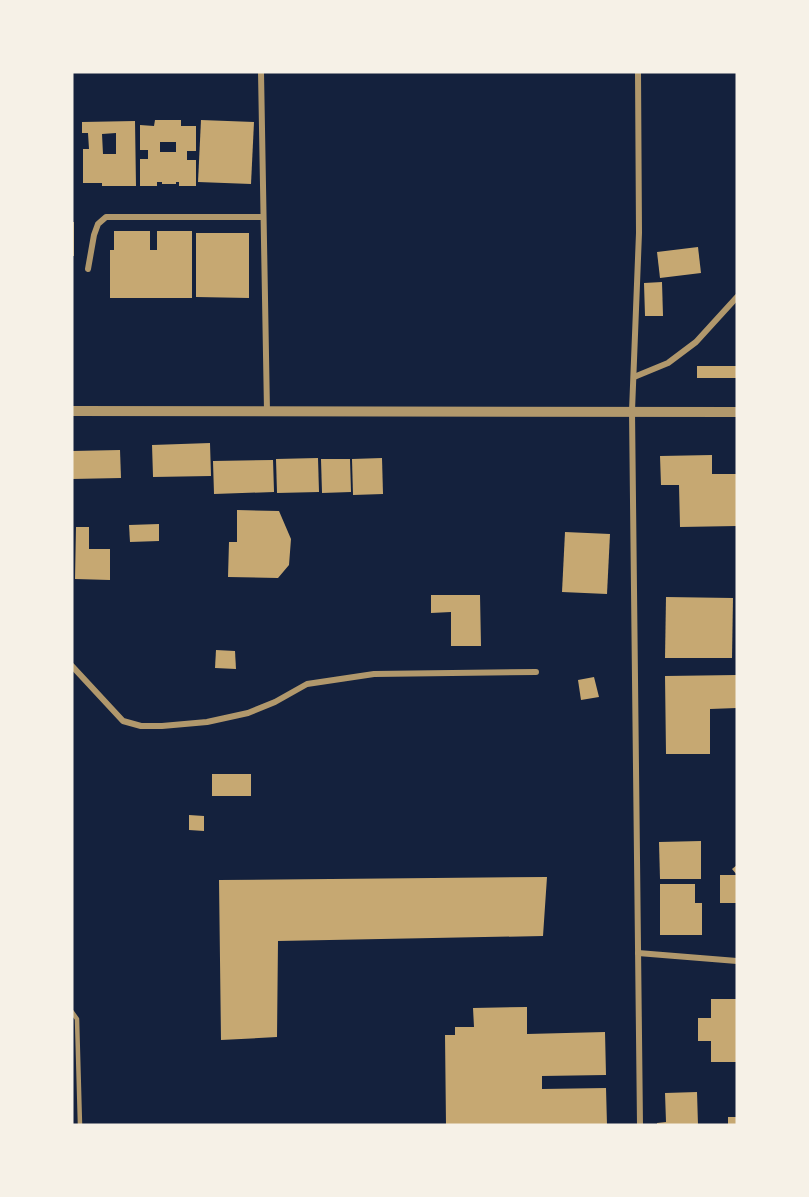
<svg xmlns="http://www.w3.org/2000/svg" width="809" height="1197" viewBox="0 0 809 1197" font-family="'PT Sans',sans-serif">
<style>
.building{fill:#c6a872;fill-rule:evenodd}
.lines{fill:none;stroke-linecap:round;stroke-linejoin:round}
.service{stroke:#b1986c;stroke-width:4.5}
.minor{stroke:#b1986c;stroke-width:6}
.tertiary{stroke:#b1986c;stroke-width:10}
</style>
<rect width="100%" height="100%" fill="#14213d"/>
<g class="building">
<path d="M155,120H181V126H196V151H187V160H196V186H179V182H176V184H162V182H157V186H140V159H148V150H140V125L154,126ZM160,142H176V152H160Z"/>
<path d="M201,120L254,122L251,184L198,182Z"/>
<path d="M135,121L136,186H102V183H83V149H89L88,133H82V122ZM116,133V154H103L102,134Z"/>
<rect x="72" y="222" width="2" height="34"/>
<path d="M114,231H150V250H157V231H192V298H110V250H114Z"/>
<path d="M196,233H249V298L196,297Z"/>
<path d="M698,247L701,273L660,278L657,252Z"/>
<path d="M662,282L663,316H645L644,283Z"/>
<rect x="697" y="366" width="40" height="12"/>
<path d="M210,443L211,476L153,477L152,445Z"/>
<path d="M120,450L121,478L72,479V451Z"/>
<path d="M712,455V474H737V526L680,527L679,485H661L660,456Z"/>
<path d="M318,458L319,492L277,493L276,459Z"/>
<path d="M382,458L383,494L353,495L352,459Z"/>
<path d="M321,459H350L351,492L322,493Z"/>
<path d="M273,460L274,492L214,494L213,461Z"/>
<path d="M237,510L279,511L291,539L289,565L278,578L228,577L229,542H237Z"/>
<path d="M159,524V541L130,542L129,525Z"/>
<path d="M76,527H89V549H110V580L75,579Z"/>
<path d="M565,532L610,534L607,594L562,592Z"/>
<path d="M431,595H480L481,646H451V612L431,613Z"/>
<path d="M666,597L733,598L732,658H665Z"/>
<path d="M216,650L235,651L236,669L215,668Z"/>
<path d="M737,675V708L710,709V754H666L665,676Z"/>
<path d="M594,677L599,697L581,700L578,680Z"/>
<rect x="212" y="774" width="39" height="22"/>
<path d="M189,815L204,816V831L189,830Z"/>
<path d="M701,841V879H660L659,842Z"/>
<path d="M737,865V903H720V875H737L732,869Z"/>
<path d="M547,877L543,936L278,941L277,1037L221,1040L219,880Z"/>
<path d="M660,884H695V903H702V935H660Z"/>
<path d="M711,999H737V1062H711V1041H698V1018H711Z"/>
<path d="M527,1007V1034L605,1032L606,1075L542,1076V1089L606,1088L607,1125H446L445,1035H455V1027H474L473,1008Z"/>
<path d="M697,1092L698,1125H657V1123L666,1122L665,1093Z"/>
<rect x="728" y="1117" width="9" height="8"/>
</g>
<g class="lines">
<path class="service" d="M72,1012L77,1019L80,1125"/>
<g class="minor">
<path d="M261,72L267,411"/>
<path d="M638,72L639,233L632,411L640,1125"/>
<path d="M88,269L94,235L98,224L106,217H263"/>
<path d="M634,377L668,363L696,342L737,297"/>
<path d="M72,666L123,721L141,726H162L207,722L248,713L275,702L307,684L374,674L536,672"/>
<path d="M638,953L737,961"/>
</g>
<path class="tertiary" d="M72,411L737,412"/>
</g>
<rect width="809" height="1197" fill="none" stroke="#f6f1e7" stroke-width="147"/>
</svg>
